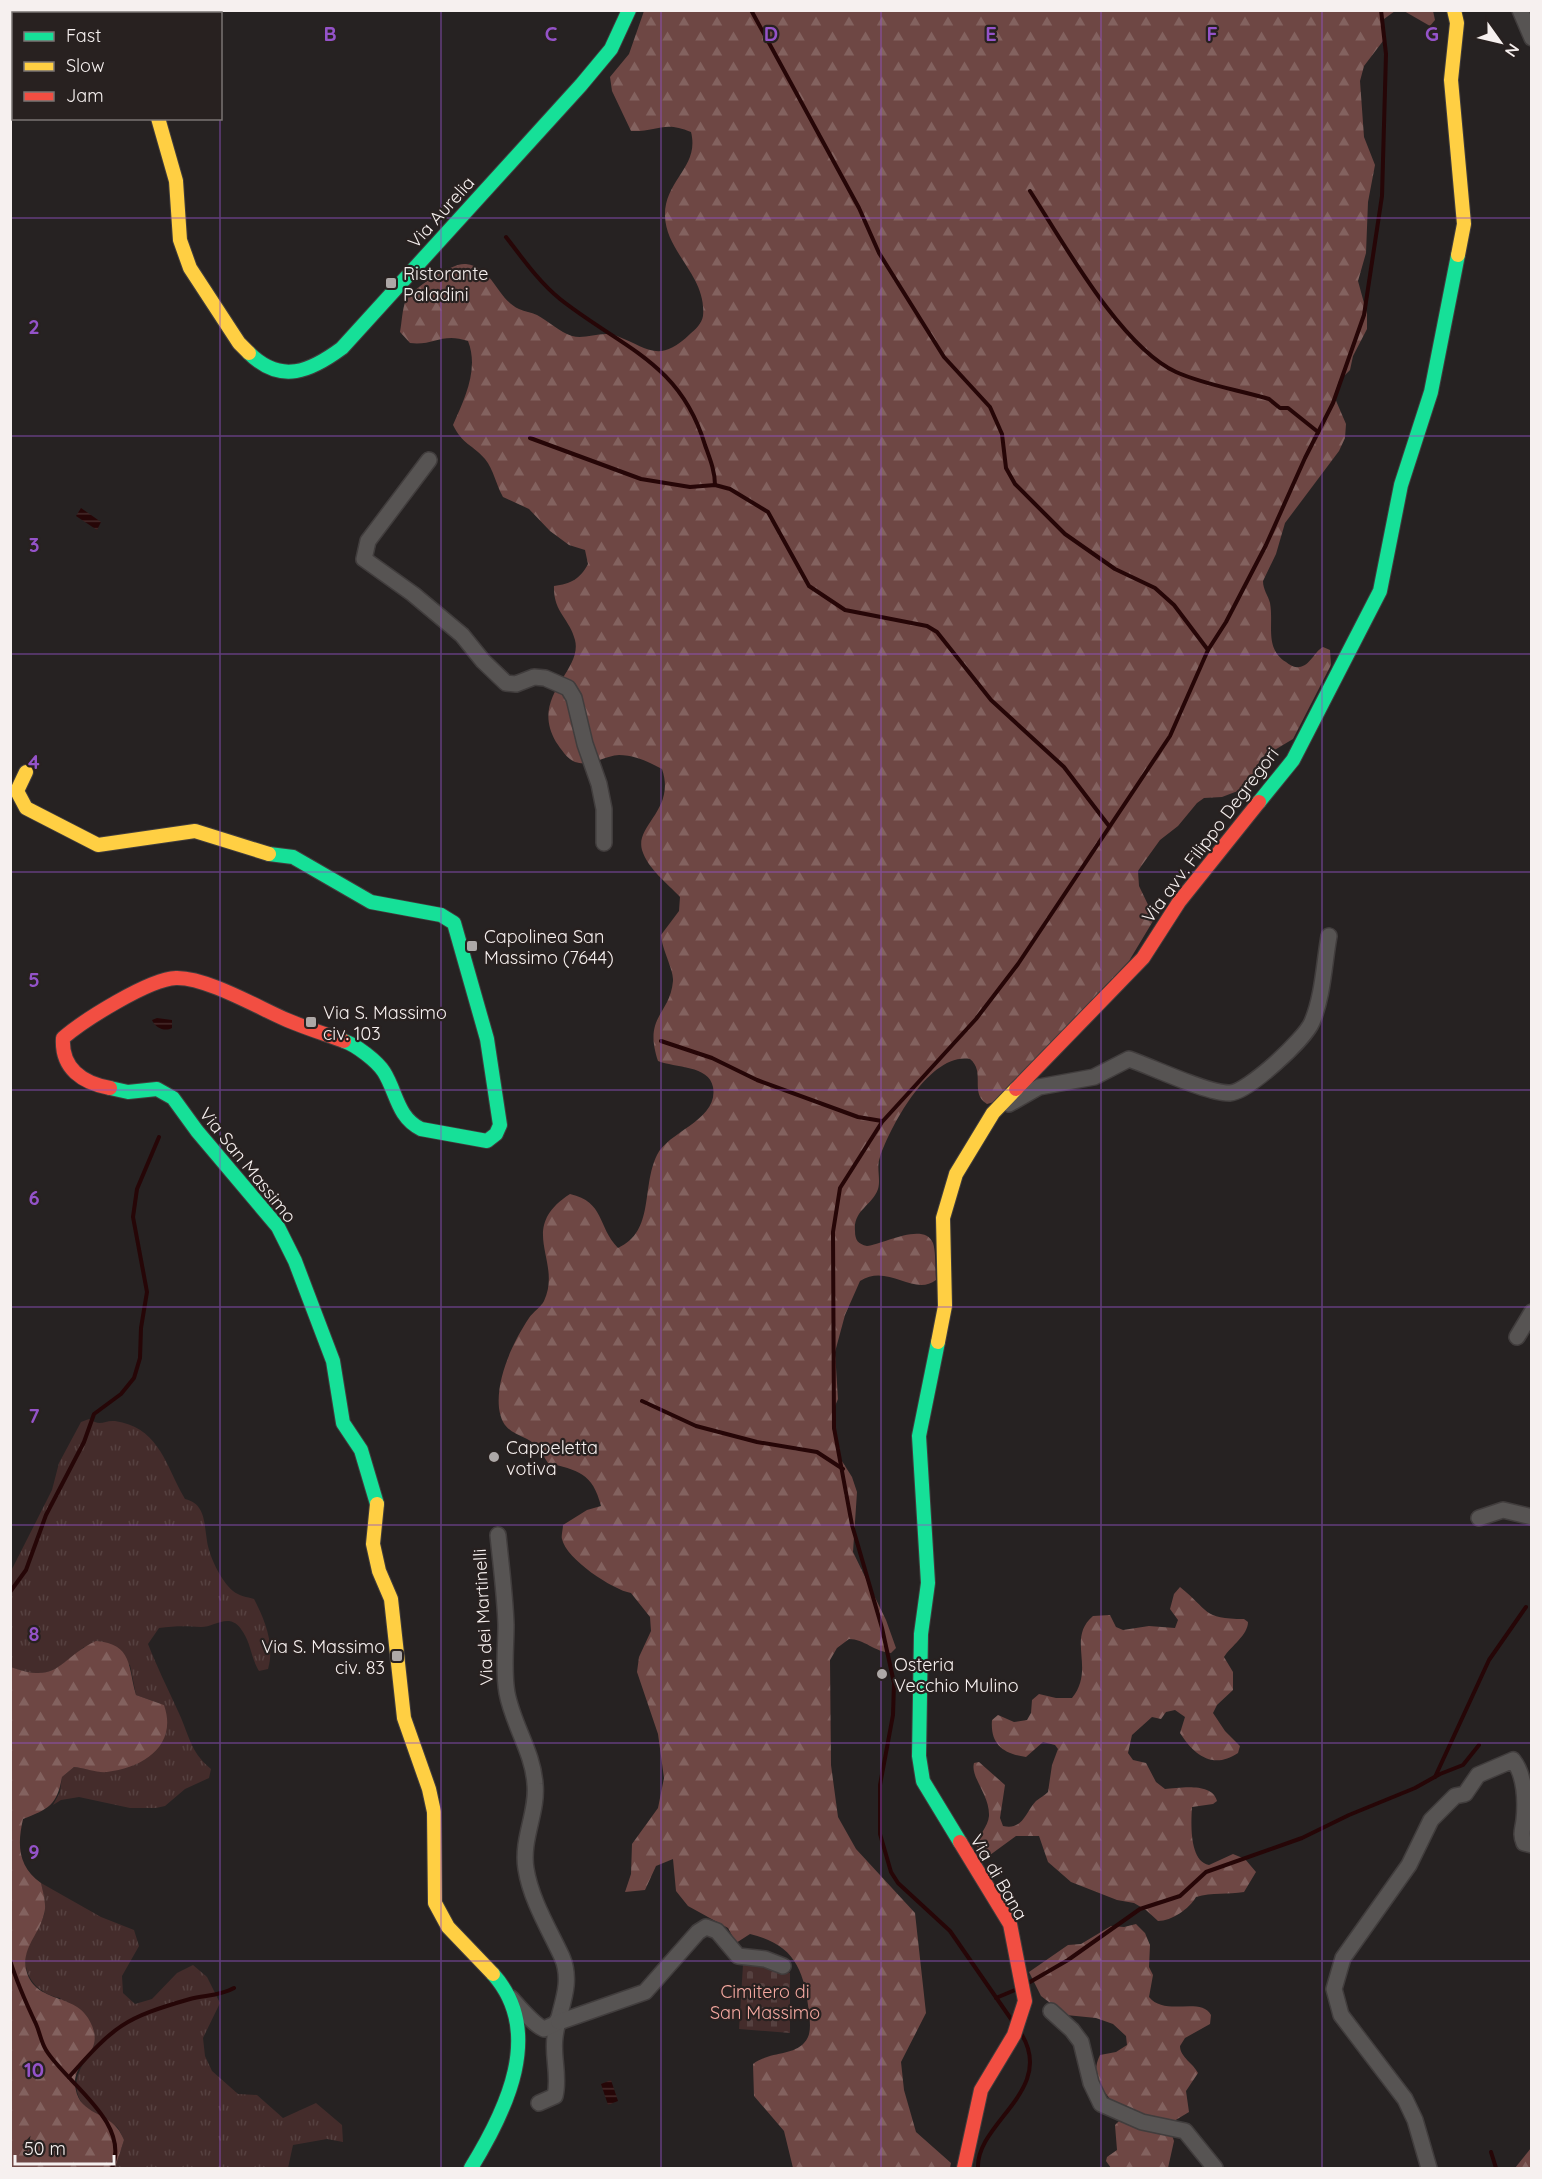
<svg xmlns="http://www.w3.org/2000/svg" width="1542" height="2179" viewBox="0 0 1542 2179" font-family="Quicksand,sans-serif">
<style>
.grass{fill:url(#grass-tufts)}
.forest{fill:url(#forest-firs)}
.cemetery{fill:url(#cemetery-stones)}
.water{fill:url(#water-rules)}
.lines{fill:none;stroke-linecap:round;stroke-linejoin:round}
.stream{stroke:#260607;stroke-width:4}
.street-casing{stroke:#413d3d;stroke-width:18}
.fast-casing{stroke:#413d3d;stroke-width:16}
.slow-casing{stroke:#413d3d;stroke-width:16}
.jam-casing{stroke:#413d3d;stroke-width:16}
.street{stroke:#575453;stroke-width:15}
.fast{stroke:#16e098;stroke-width:14}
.slow{stroke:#ffcf43;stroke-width:14}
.jam{stroke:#f24e42;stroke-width:14}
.grid{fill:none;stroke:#9453c9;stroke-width:1.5;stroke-opacity:0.55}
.poi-dot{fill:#ada8a7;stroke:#282120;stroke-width:2}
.labels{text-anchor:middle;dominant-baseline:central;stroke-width:4.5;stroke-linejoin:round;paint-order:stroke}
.street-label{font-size:18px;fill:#f6f0ef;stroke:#282120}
.poi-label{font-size:18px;fill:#f6f0ef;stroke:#282120;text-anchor:start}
.park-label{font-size:18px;fill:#f5a9a1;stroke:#282120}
.grid-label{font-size:20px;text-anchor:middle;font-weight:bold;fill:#9453c9;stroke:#282120;stroke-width:4.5;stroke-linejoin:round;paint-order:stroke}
</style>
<defs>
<pattern id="grass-tufts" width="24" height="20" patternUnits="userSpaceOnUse" patternTransform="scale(1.5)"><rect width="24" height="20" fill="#442c2b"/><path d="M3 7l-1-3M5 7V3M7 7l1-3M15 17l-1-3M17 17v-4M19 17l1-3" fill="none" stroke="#564140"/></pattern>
<pattern id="forest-firs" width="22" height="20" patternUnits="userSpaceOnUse" patternTransform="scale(1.5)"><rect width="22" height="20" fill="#6e4744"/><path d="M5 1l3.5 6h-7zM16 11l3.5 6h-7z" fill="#83625f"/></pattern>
<pattern id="cemetery-stones" width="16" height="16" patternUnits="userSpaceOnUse" patternTransform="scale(1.5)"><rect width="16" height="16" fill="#442c2b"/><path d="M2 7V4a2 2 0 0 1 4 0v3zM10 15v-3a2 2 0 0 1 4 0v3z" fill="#564140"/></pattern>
<pattern id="water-rules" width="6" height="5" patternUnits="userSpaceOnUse" patternTransform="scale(1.5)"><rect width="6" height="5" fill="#260607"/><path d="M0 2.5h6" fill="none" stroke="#462b2b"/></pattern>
</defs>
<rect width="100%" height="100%" fill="#262222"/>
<g class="grass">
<path d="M89,1419C101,1427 104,1420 115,1421C156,1427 164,1459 181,1492L185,1499C206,1504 204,1524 207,1541C209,1556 221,1581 233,1591C239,1596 247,1597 254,1599C265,1620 275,1645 268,1669L259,1671C251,1658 251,1644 243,1632C240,1627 236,1622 229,1621C220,1620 210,1627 201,1627C186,1626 174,1626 159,1628L148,1644C157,1667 167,1687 177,1709C189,1733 189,1751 211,1769L209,1778L185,1789L165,1806L156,1808H130L79,1797L61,1800L53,1805L60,1792L62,1777L74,1767L104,1772L164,1705L136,1695L130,1665L84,1647C56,1670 47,1681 11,1667L10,1573L52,1490L59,1463L81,1422Z"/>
<path d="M41,1883L101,1917L134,1930L139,1946L122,1976L123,1993L135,2004L152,1999L177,1973L193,1965L207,1977L220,2003L203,2038L205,2056L212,2071L238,2094L257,2095L283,2118L316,2103L342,2125L343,2142L327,2139L293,2145L288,2168H115L124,2140C122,2136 120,2130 117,2127C111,2121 99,2118 92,2113C70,2097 73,2073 90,2056L60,1998C34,1993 18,1970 29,1944C34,1934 41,1925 44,1915C47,1905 43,1893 41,1883Z"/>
</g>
<g class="forest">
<path d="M644,11H1395L1384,19L1383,41L1364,66L1360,81L1364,137L1375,165L1368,202L1366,253L1358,281L1367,314V329L1353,356L1350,370L1339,381L1334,396L1346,424L1345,438L1339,451L1285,523L1276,554L1263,581C1263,590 1268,595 1270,603C1274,625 1264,648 1286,662C1290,665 1294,668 1299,667C1310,666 1314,652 1323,647L1330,650L1331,665L1293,739L1261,758L1248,785L1243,789L1222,797L1204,798L1197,803L1178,826L1160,840L1142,865L1138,871L1139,886L1152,913L1153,921L1129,961L994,1102L987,1104C969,1093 986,1072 970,1059C930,1052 891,1125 880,1157C876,1167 881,1179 878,1189C872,1206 853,1210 855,1231C855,1240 858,1244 867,1246C882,1245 924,1221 933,1243C936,1252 935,1269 936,1280C914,1297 888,1263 860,1281L845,1315L835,1352L838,1399L832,1413V1428L840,1450V1458L852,1477L857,1492L853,1552L886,1620L896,1648L891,1653C875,1652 864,1639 849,1639L837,1648L830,1660L831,1765L838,1817L856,1849L915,1913L926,2013L901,2062L904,2090L916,2132L951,2163L950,2168H793L784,2131L754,2096L753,2064C771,2051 792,2056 804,2043C812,2035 810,2023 809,2012C804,1970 795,1945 750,1934L736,1943L728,1928L688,1906L676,1891L673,1859L656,1866L645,1890L625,1892L631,1874L632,1844L658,1808L664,1778L658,1734L637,1672L639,1657L651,1631L650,1617L631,1593C613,1590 566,1559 562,1539C561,1536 563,1529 563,1525L587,1510L601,1506C593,1473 577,1470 548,1463C542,1454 537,1444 527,1439C511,1431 502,1429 499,1408C496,1378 513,1342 529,1318C533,1312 541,1307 544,1301C563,1260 516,1229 570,1194C605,1202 597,1226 618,1248C655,1231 641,1188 657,1155C669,1131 719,1120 713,1087C709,1065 675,1068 658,1061C643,1016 670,1015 673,981C674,970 662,950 661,935L679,911L680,897C667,883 648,869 642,850C635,825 676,810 662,769C649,762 635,755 619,755C603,756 591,767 575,762C567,759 561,749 556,742C529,696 583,671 575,640C570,619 553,612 554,586C571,584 580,579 588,564L585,550L569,545L550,531L529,509L503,497C496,485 494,470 485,459C473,445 462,444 453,425C465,398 479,369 468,341C442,332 434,346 410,343L400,332C402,322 402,309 406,300C412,289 452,262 466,264C494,268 496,298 519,309C525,312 531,312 537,315C548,321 560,332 572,336C586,340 602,330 617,336C648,348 659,364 690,334C695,330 702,323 703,316C707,276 666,253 665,216C664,180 700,167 691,132C664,120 657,132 631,131L612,91L610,77L629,54Z"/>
<path d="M1404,11H1433L1435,20L1430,26Z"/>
<path d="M1180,1587C1209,1610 1202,1619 1244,1619L1248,1622C1248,1635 1231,1646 1224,1657L1233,1672V1690L1217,1705L1213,1713L1225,1731L1240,1746L1238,1753C1213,1770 1194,1755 1180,1733L1185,1717L1175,1710L1166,1712L1161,1719L1152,1717L1132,1735L1128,1753L1133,1760L1146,1763L1156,1782L1165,1789C1180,1788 1212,1782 1217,1801L1213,1804L1192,1807C1191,1823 1189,1861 1209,1865L1233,1854L1245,1859L1256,1872L1244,1892C1228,1895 1212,1892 1196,1897C1189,1909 1172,1921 1158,1921L1146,1910L1134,1903L1117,1900L1071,1882L1048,1862L1039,1836H1016L990,1855L981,1854C969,1843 988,1830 989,1816C990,1795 970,1777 974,1763L979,1762L1005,1785L1000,1818L1003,1826C1023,1831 1026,1811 1036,1801C1041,1797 1044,1796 1048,1792L1052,1765L1058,1749L1055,1745L1043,1742L1026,1757C1004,1754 990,1745 992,1720L998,1715L1014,1722L1027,1720L1031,1713L1032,1700L1039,1694L1056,1698H1072C1096,1668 1066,1639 1093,1616L1110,1615L1116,1627L1123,1630L1149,1626L1175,1628L1178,1620L1170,1609L1174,1594Z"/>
<path d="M96,1641C133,1644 128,1667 136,1695L164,1705C178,1745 144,1768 107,1772C97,1773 85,1768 74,1767L62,1777C57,1805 49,1809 23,1819C17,1845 18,1867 41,1883C43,1892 47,1905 44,1914C39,1935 22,1947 26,1969C33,2003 73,1993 88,2018C109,2053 74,2057 75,2084C77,2114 104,2111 117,2128C120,2131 122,2136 124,2140L115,2168H11V1667C59,1685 58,1659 96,1641Z"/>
<path d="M1136,1924L1145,1933L1150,1945L1149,1967L1153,1975L1149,1997C1165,2017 1201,1996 1211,2015L1210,2024L1185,2038L1180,2046C1180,2057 1193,2063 1198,2073L1186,2091L1189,2112L1174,2121L1170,2129L1174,2141L1168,2168H1111L1106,2161L1107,2157L1117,2150L1115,2125L1124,2116C1110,2096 1087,2081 1100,2055L1116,2052L1127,2045L1126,2036L1113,2024L1096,2018L1066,2015L1041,1996L1029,1972L1068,1945L1081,1944L1111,1926L1124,1927Z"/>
<path d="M1531,2148V2168H1515Z"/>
</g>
<path class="cemetery" d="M749,1960L790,1973V2033L739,2029L743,1965Z"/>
<g class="water">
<path d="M81,508L101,522L97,530L76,516Z"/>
<path d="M157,1018L172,1020V1028C165,1032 155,1028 152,1020Z"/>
<path d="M611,2080L618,2101L608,2105L601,2084Z"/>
</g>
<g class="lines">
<g class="stream">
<path d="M751,10L859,208L879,253L944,357L990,407L1002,434L1006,468L1015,484L1065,534L1115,569L1155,588L1174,605L1208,650"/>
<path d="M55,14L58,10"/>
<path d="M10,49L14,47"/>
<path d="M1030,191C1063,242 1121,347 1176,372C1205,385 1239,390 1269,399L1280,408H1288L1318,432"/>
<path d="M506,237C523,259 539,282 560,299C622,348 680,362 705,445C710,459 715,471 715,485"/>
<path d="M530,438L641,479L690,487L715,485L730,489L768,512L809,586L845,610L927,626L937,632L991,700L1064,767L1109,826"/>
<path d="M661,1041L712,1058L757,1080L858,1117L882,1121"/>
<path d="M642,1401L696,1426L757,1442L817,1452L843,1469"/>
<path d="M10,1592L26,1570L46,1515L84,1442L94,1414L121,1394L134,1378L140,1358L141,1328L147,1292L133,1217L137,1189L159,1137"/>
<path d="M1435,1777L1489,1660L1526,1607"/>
<path d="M10,1960C17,1983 26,2003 36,2024C40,2033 41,2042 46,2050C66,2083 131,2122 112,2168"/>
<path d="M1030,1982L1068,1960L1140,1909L1180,1896L1206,1872L1302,1838L1349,1815L1415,1788L1440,1774L1463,1765L1479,1745"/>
<path d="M996,1998L1015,1990"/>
<path d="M1011,2019L950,1931L898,1883L891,1872L880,1834V1785L893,1715L894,1683L882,1628L852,1525L834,1428L833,1232L840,1188L882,1122L976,1019L1018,964L1170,736L1208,650L1226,622L1266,545L1305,458L1333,403L1364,315L1382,196L1386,54L1381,10"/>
<path d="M69,2077C115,2025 124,2018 190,1999C205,1995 220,1996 234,1988"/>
<path d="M1491,2152L1496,2168"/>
<path d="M978,2168C976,2123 1055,2091 1022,2035"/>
</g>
<g class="street-casing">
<g id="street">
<path d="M1520,10L1532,38"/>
<path d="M429,460L368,541L364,559L413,594L462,635L483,661L506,683L516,684L534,677L545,678L568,688L574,698L585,744L599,784L604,809V843"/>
<path d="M1009,1104L1039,1087L1094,1077L1129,1059C1152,1067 1209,1094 1230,1093C1248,1092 1305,1039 1312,1022C1323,996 1324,964 1329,936"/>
<path d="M1517,1337L1532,1312"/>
<path d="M1479,1518L1503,1510L1532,1517"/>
<path d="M498,1535C501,1565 505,1595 506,1625C506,1648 503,1671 507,1693C513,1725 533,1752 535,1784C538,1812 521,1839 526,1869C531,1900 549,1929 562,1957C574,1985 558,2010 555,2037C552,2056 560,2076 555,2096L539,2103"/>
<path d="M511,1998C519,2007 534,2025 544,2029L555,2024L561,2016"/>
<path d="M1051,2011L1072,2030L1081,2042L1091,2083L1101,2104L1142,2122L1185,2131L1215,2168"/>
<path d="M559,2022L645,1992L698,1932L706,1927L717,1931L738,1956L765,1959L783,1966"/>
<path d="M1429,2168L1415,2120L1405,2099L1341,2015L1334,1989L1343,1958L1409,1865L1431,1820L1455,1796L1465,1794L1478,1775L1513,1760C1525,1775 1526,1801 1524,1820C1523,1829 1520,1834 1524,1843L1532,1845"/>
</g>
</g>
<g class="fast-casing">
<g id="fast">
<path d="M249,353C281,385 311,371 342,348L581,85L611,49L629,10"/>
<path d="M1259,802L1293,760L1380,591L1401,485L1431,392L1458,255"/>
<path d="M269,854L293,857L371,902L441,915L454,923L487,1039L500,1125L496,1134L487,1141L421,1129C397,1117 397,1093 384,1072C377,1061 356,1045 344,1041"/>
<path d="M110,1088L128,1092L157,1089L173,1098L197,1131L278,1227L295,1261L333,1361L343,1423L361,1450L377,1504"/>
<path d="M938,1342L919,1436L928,1583L921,1634L919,1756L923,1781L960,1842"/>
<path d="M471,2168C506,2111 545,2032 493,1974"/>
</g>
</g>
<g class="slow-casing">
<g id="slow">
<path d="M114,10L115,14"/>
<path d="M1454,10L1457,23L1451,80L1464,224L1458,255"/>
<path d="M158,118L176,181L180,240L190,268L239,343L249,353"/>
<path d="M26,772L17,791L26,808L98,845L195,831L269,854"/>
<path d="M938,1342L945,1306L943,1218L956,1174L993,1113L1016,1089"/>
<path d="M377,1504L373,1544L379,1571L391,1599L404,1718L429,1789L434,1812L435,1903L448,1927L493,1974"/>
</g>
</g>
<g class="jam-casing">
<g id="jam">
<path d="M110,1088C83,1083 61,1069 63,1038C84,1020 149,979 176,978C206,977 259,1008 287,1020C306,1028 325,1034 344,1041"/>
<path d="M1016,1089L1143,958L1179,902L1259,802"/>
<path d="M960,1842L1010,1924L1025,2001L1014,2035L981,2090L964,2168"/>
</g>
</g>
<use href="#street" class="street"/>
<use href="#fast" class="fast"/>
<use href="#slow" class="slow"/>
<use href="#jam" class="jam"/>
</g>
<path class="grid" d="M220,10V14M441,10V2168M661,10V2168M881,10V2168M1101,10V2168M1322,10V2168M220,118V2168M10,218H1532M10,436H1532M10,654H1532M10,872H1532M10,1090H1532M10,1307H1532M10,1525H1532M10,1743H1532M10,1961H1532"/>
<g class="poi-dot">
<rect x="385" y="277" width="12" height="12" rx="3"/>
<rect x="466" y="940" width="12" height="12" rx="3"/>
<rect x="305" y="1016" width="12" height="12" rx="3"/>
<circle cx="494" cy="1457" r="6"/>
<rect x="391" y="1650" width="12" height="12" rx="3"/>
<circle cx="882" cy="1674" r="6"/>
</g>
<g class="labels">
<g class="street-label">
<text transform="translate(441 212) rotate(-48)">Via Aurelia</text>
<text transform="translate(1210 835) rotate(-53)">Via avv. Filippo Degregori</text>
<text transform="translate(248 1165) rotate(51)">Via San Massimo</text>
<text transform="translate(483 1617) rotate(-93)">Via dei Martinelli</text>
<text transform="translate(999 1877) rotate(60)">Via di Bana</text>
</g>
<g class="poi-label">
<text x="403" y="273">Ristorante<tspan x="403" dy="21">Paladini</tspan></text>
<text x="484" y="936">Capolinea San<tspan x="484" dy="21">Massimo (7644)</tspan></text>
<text x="323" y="1012">Via S. Massimo<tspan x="323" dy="21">civ. 103</tspan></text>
<text x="506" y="1447">Cappeletta<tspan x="506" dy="21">votiva</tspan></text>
<text x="385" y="1646" text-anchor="end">Via S. Massimo<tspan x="385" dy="21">civ. 83</tspan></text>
<text x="894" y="1664">Osteria<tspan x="894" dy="21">Vecchio Mulino</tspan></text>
</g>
<g class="park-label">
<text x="765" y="1991">Cimitero di<tspan x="765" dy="21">San Massimo</tspan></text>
</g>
</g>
<g class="grid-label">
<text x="330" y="41">B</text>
<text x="551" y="41">C</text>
<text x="771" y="41">D</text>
<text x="991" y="41">E</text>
<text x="1212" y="41">F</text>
<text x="1432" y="41">G</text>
<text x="34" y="334">2</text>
<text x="34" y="552">3</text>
<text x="34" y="769">4</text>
<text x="34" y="987">5</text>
<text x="34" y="1205">6</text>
<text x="34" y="1423">7</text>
<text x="34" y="1641">8</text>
<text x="34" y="1859">9</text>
<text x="34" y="2077">10</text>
</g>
<rect width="1542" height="2179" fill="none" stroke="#f6f0ef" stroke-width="24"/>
<rect x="12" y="12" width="210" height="108" fill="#282120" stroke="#7a7473" stroke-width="1.5"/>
<rect x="24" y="32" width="30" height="9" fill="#16e098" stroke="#7a7473" stroke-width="1.5"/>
<text x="66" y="42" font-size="18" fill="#f6f0ef">Fast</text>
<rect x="24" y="62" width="30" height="9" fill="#ffcf43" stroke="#7a7473" stroke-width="1.5"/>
<text x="66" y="72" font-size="18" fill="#f6f0ef">Slow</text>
<rect x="24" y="92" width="30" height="9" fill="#f24e42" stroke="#7a7473" stroke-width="1.5"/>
<text x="66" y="102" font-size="18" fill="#f6f0ef">Jam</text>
<g transform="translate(1500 42) rotate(124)" stroke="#282120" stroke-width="4.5" paint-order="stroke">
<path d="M0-4.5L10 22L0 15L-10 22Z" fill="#f6f0ef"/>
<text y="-9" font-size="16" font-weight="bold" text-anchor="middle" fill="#f6f0ef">N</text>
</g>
<path d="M15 2155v9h99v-9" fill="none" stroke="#f6f0ef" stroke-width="3"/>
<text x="24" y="2155" font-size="18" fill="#f6f0ef" stroke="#282120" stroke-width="4.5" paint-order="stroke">50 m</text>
</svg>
